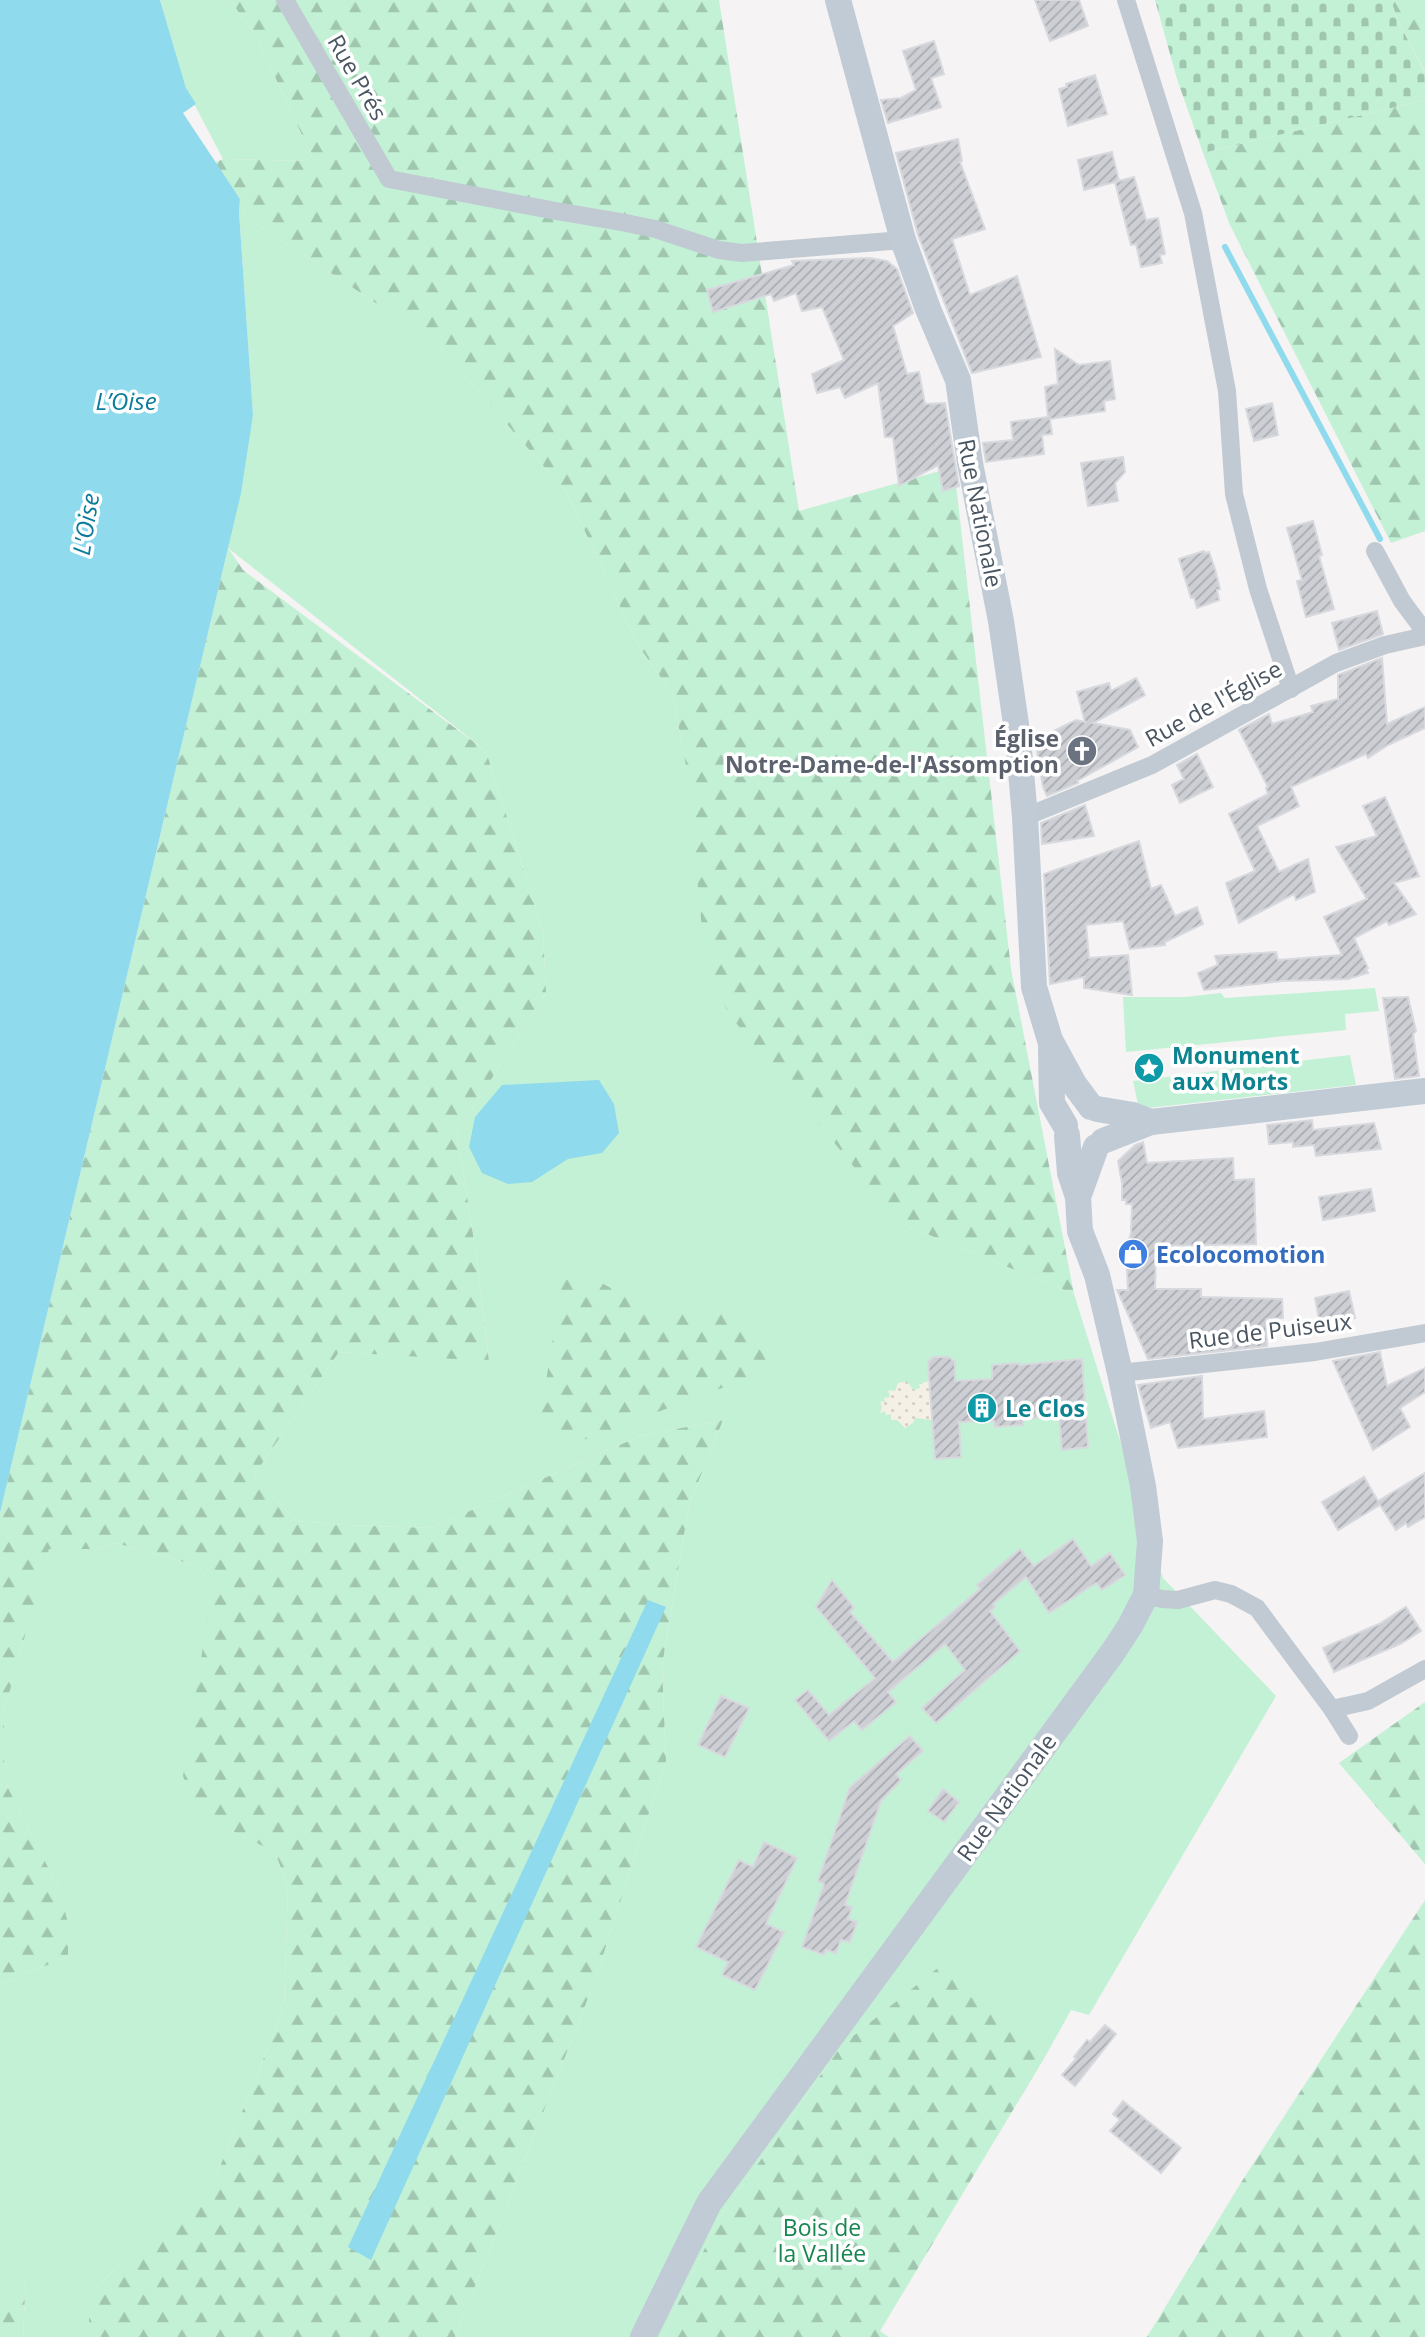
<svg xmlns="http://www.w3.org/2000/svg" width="1425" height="2337" viewBox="0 0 1425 2337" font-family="'Open Sans',sans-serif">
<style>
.grass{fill:#c3f1d5}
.forest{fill:url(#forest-firs)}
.sand{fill:url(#sand-dots)}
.cemetery{fill:url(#cemetery-stones)}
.water{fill:#90daee}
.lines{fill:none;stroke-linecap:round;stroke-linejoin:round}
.stream{stroke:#90daee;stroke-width:6}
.building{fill:url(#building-hatch);stroke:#d7d9de;stroke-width:2}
.street{stroke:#c1cad2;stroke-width:18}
.secondary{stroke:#c1cbd6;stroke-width:26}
.labels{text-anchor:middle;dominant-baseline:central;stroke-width:7;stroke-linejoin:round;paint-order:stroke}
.street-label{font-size:23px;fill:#4a5661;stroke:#fff}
.worship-label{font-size:23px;font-weight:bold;fill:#5b616d;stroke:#fff;text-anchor:end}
.culture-label{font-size:23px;font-weight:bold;fill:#0d838f;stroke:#fff;text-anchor:start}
.shop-label{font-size:23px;font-weight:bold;fill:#366cbe;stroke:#fff;text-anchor:start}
.park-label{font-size:23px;fill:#17864f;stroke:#fff}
.water-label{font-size:24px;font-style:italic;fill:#0c7c9b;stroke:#fff}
</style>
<defs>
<pattern id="forest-firs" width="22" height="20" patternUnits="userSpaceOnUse" patternTransform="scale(1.75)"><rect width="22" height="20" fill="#c3f1d5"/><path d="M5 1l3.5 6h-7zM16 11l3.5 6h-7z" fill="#a0c6b0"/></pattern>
<pattern id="sand-dots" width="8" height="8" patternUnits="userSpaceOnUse" patternTransform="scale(1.75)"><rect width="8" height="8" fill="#f5f0e5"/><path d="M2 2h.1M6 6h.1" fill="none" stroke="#d4d0c7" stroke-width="1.8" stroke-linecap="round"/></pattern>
<pattern id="cemetery-stones" width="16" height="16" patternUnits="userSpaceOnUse" patternTransform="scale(1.75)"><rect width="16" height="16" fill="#c3f1d5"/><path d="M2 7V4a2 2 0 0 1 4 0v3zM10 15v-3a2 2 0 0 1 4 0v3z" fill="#a0c6b0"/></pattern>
<pattern id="building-hatch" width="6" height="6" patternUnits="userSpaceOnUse" patternTransform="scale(1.75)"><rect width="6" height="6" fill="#cdcfd5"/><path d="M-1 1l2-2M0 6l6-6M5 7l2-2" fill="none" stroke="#a8abb0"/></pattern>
</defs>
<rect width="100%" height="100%" fill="#f5f3f3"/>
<g class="grass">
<path d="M160,0H230L257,38L314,161L223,159L186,88Z"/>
<path d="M239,212L436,343L567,493L638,645L673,695L687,772L900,1223L1074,1294L1163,1578L1276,1696L1089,2015L1071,2010L1045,2057L938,1968L842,2045L719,2219L662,2337H455L594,1983L666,1761L662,1666L689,1505L723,1420L640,1436L431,1528L346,1525L296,1521L254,1475L339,1352L489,1360L477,1260L457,1133L546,993L543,931L486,751L228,548L253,415Z"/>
<path d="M1375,988L1379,1011L1345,1014L1346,1030L1126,1052L1123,997H1185L1221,993L1225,998Z"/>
<path d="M1350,1055L1356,1085L1139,1109L1133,1081Z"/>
<path d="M116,1543L198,1566L210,1583L209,1820L275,1852L288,1887L284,2008L217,2174L89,2294V2337H23L26,2276L0,2304V1984L68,1957L59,1889L4,1780V1712L49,1548L96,1549Z"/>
</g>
<g class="forest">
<path d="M230,0H719L799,511L954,467L1011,969L1074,1294L900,1223L727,1012L703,940L687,772L673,695L638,645L567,493L436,343L239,212L240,199L214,163L223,159L314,161L257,38Z"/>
<path d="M1391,0H1425V72L1397,19Z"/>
<path d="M1425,100V531L1391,543L1230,225L1203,153Z"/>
<path d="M228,548L243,570L486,751L543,931L546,993L457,1133L477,1260L489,1361L339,1352L254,1475L296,1521L346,1525L431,1528L640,1436L723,1420L689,1505L662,1666L666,1761L594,1983L455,2337H89V2294L217,2174L284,2008L288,1887L275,1852L209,1820L193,1805L183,1776L210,1601V1583L198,1566L116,1543L96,1549H49L4,1712V1780L59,1889L68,1923V1957L0,1984V1513Z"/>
<path d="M587,1275L649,1309L725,1312L788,1357L786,1364L559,1449L540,1419L562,1281Z"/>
<path d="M1425,1702V1864L1339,1763Z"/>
<path d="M1425,1900V2337H1147L1242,2181Z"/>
<path d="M939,1967L1045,2057L880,2331L889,2337H662L719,2219L842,2045Z"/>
<path d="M26,2275L23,2337H0V2304Z"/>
</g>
<path class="sand" d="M907,1381L913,1390L920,1388L919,1384L929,1381L932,1420L915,1418L913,1423L905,1428L897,1420H891V1414L886,1415L885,1411L880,1413L882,1407L880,1401L885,1402L884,1398L890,1397L888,1390L895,1391L898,1383Z"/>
<path class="cemetery" d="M1155,0H1391L1397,19L1425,73V100L1203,153L1177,79Z"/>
<g class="water">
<path d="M0,0H160L186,88L196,104L183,113L240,199L239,212L253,415L241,493L0,1513Z"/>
<path d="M599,1080L614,1104L619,1133L602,1153L568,1159L532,1182L508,1184L482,1173L469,1147L475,1117L502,1085Z"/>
<path d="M648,1600L666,1607L371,2260L348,2247Z"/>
</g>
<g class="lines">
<path class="stream" d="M1225,247L1380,539"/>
</g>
<g class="building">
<path d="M1035,0H1079L1088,26L1050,41Z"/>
<path d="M934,41L944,74L931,78L941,107L888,123L881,100L901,98L916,90L903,51Z"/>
<path d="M1095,75L1107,114L1068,126L1059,89L1067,87L1066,84Z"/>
<path d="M958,139L962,161L960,162L985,229L952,239L970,295L1017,276L1041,357L972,373L918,235L896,153Z"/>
<path d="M1112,152L1119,181L1084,190L1078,160Z"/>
<path d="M1134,177L1146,220L1158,218L1165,254L1160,255L1162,263L1141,267L1136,244L1131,245L1115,182Z"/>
<path d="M869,258L887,261L897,269L913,313L893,326L907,374L919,372L925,404L945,403L959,486L943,491L938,465L899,486L893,437H885L878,383L845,398L840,387L817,393L812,374L844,360L822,307L802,311L796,293L774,301L771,294L713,312L707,290L794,265L792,261Z"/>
<path d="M1055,349L1079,365L1110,361L1115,399L1104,401L1105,411L1050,419L1052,434L1042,435L1044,454L986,462L983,443L1013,440L1011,422L1048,417L1045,387L1058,384Z"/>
<path d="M1272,403L1278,435L1254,441L1246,409Z"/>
<path d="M1123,457L1125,472L1115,483L1118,501L1088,506L1081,463Z"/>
<path d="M1313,521L1322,555L1319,556L1334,609L1306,617L1297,581L1302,580L1287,528Z"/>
<path d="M1204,551L1205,553L1209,552L1215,569L1220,589L1217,590L1219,600L1197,608L1194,598H1191L1179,559Z"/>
<path d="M1377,611L1383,634L1339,650L1332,623Z"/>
<path d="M1382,658L1387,724L1425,707V728L1388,745L1368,758L1366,754L1291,787L1299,806L1257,826L1279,872L1308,859L1315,892L1296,900L1294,894L1239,923L1226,883L1255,871L1229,814L1268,794L1266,788L1268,787L1239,730L1269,714L1272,724L1313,712L1311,706L1338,699V675Z"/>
<path d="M1136,678L1145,695L1093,723L1130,730L1138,747L1077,781L1078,783L1047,796L1043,787L1035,740L1076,720L1085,722L1077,692L1109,683L1111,691Z"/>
<path d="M1197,754L1213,787L1180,803L1172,785L1184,779L1177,765Z"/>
<path d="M1385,797L1419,876L1394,883L1416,914L1389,925L1387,921L1354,938L1368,968L1366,969L1368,973L1348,979L1282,981L1204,990L1198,973L1218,965L1215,956L1276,952L1278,960L1342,955L1324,917L1367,899L1336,847L1377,836L1363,806Z"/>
<path d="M1085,805L1094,836L1042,844L1041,823Z"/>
<path d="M1139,841L1151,889L1161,885L1175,916L1197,907L1203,924L1165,942V945L1130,949L1123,921L1086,925L1089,958L1128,955L1132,995L1084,988V977L1050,984L1044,874Z"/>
<path d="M1408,997L1416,1031L1413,1034L1419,1076L1395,1079L1383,998Z"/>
<path d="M1312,1120L1313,1130L1374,1123L1381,1149L1316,1156L1314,1145L1293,1147V1142L1269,1144L1267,1125Z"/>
<path d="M1143,1142L1147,1163L1233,1158L1234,1180L1254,1179L1256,1244L1156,1246L1155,1289H1201V1297L1282,1299L1283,1318L1266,1319L1267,1346L1148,1359L1117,1290H1128L1126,1253L1131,1233L1132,1204H1126V1200H1122V1183L1118,1161L1135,1145Z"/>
<path d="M1371,1189L1375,1211L1323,1220L1319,1197Z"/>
<path d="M1349,1291L1355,1318L1320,1325L1315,1298Z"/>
<path d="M1380,1352L1387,1386L1425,1368V1392L1400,1408L1410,1427L1373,1450L1333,1361Z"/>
<path d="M933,1357H949L955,1362V1381L992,1379V1365L1019,1363V1365L1082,1359L1088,1447L1062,1450L1059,1414L1023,1420V1425L995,1427L994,1421L959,1422L961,1457L935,1459L928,1362Z"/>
<path d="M1202,1376L1203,1419L1264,1411L1267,1437L1178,1448L1170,1422L1151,1428L1138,1385Z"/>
<path d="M1425,1473V1517L1408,1527L1406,1523L1396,1530L1380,1505L1338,1530L1322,1502L1364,1477L1378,1501Z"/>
<path d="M1073,1539L1091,1566L1110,1553L1125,1575L1102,1590L1096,1583L1049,1613L1026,1577L993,1604L995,1607L990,1611L1020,1651L936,1723L922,1708L965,1670L945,1644L888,1692L896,1702L862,1730L854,1721L829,1741L795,1700L808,1690L829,1715L875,1678L816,1607L832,1580L854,1608L850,1612L893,1662L980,1589L977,1585L1020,1549L1034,1566Z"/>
<path d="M1406,1607L1421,1631L1400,1644L1334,1672L1323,1648L1379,1624Z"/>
<path d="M721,1696L749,1708L725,1757L698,1745Z"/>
<path d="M910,1736L923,1751L896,1774L901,1780L881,1801L845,1905L852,1907L848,1919L857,1922L850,1942L841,1940L836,1953L826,1950L824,1955L802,1947L824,1884L818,1881L850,1787Z"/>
<path d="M943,1789L959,1802L944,1822L928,1811Z"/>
<path d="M764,1842L797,1858L766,1924L784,1932L755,1990L722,1975L728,1962L696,1947L739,1860L753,1867Z"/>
<path d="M1105,2025L1116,2034L1075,2086L1062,2075L1076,2059L1074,2057L1087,2040L1090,2042Z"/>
<path d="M1123,2101L1181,2148L1161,2173L1110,2131L1120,2120L1113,2114Z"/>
</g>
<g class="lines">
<g class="street">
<path d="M285,0L389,179L556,211L621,222L655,229L719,250L742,253L903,240"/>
<path d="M1126,0L1193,213L1227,391L1234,494L1258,589L1291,689"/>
<path d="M1375,551L1402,601L1425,632"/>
<path d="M1025,817L1152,765L1336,663L1385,645L1425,636"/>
<path d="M1120,1373L1315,1352L1425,1333"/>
<path d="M1146,1595L1162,1599L1178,1600L1215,1590L1231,1594L1257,1608L1332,1709L1349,1736"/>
<path d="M1332,1709L1368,1701L1425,1669"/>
</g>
<g class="secondary">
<path d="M838,0L903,240L928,309L958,380L970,463L1001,621L1018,738L1025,817L1034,987L1050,1040L1074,1084L1091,1107"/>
<path d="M1051,1049L1052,1103L1065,1125"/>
<path d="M1097,1109L1133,1115L1151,1122"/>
<path d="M1103,1141L1151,1122L1425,1091"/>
<path d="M1078,1197L1096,1147"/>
<path d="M643,2337L709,2203L1113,1652L1130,1626L1146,1595L1150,1541L1143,1486L1120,1373L1097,1275L1080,1231L1078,1197L1070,1173L1067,1135"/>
</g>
</g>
<defs>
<g id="church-disc" transform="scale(1.575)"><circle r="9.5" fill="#6b7280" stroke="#fff"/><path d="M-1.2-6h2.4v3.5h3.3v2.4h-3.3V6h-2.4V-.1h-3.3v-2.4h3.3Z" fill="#fff"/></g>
<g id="sight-disc" transform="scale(1.575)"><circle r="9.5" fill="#0f9aa8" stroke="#fff"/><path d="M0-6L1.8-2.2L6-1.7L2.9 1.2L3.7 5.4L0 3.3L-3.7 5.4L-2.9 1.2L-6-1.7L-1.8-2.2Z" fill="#fff"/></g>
<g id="shop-disc" transform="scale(1.575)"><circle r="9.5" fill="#3f7fe0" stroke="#fff"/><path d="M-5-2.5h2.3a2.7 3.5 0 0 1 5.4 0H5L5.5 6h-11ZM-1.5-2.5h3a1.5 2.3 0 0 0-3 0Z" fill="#fff"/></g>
<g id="building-disc" transform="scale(1.575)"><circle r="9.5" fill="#0f9aa8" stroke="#fff"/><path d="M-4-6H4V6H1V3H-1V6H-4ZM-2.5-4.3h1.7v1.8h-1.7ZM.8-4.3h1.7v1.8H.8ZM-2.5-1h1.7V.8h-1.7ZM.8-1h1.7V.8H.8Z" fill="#fff"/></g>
</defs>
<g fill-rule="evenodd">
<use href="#church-disc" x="1082" y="751"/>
<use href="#sight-disc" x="1149" y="1068"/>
<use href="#shop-disc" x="1133" y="1254"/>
<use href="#building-disc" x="982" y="1408"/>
</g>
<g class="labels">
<g class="street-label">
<text transform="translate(358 77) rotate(60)">Rue Prés</text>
<text transform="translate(981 513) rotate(79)">Rue Nationale</text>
<text transform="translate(1213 703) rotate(-29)">Rue de l'Église</text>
<text transform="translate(1270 1330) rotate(-7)">Rue de Puiseux</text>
<text transform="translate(1006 1797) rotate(-54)">Rue Nationale</text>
</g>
<g class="worship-label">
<text x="1059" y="738">Église<tspan x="1059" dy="26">Notre-Dame-de-l'Assomption</tspan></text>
</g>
<g class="culture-label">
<text x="1172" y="1055">Monument<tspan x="1172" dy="26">aux Morts</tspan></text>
<text x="1005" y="1408">Le Clos</text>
</g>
<g class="shop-label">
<text x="1156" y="1254">Ecolocomotion</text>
</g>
<g class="park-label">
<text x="822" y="2227">Bois de<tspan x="822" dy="26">la Vallée</tspan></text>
</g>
<g class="water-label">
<text x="126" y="400">L’Oise</text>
<text transform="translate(85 524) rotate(-81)">L'Oise</text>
</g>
</g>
</svg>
